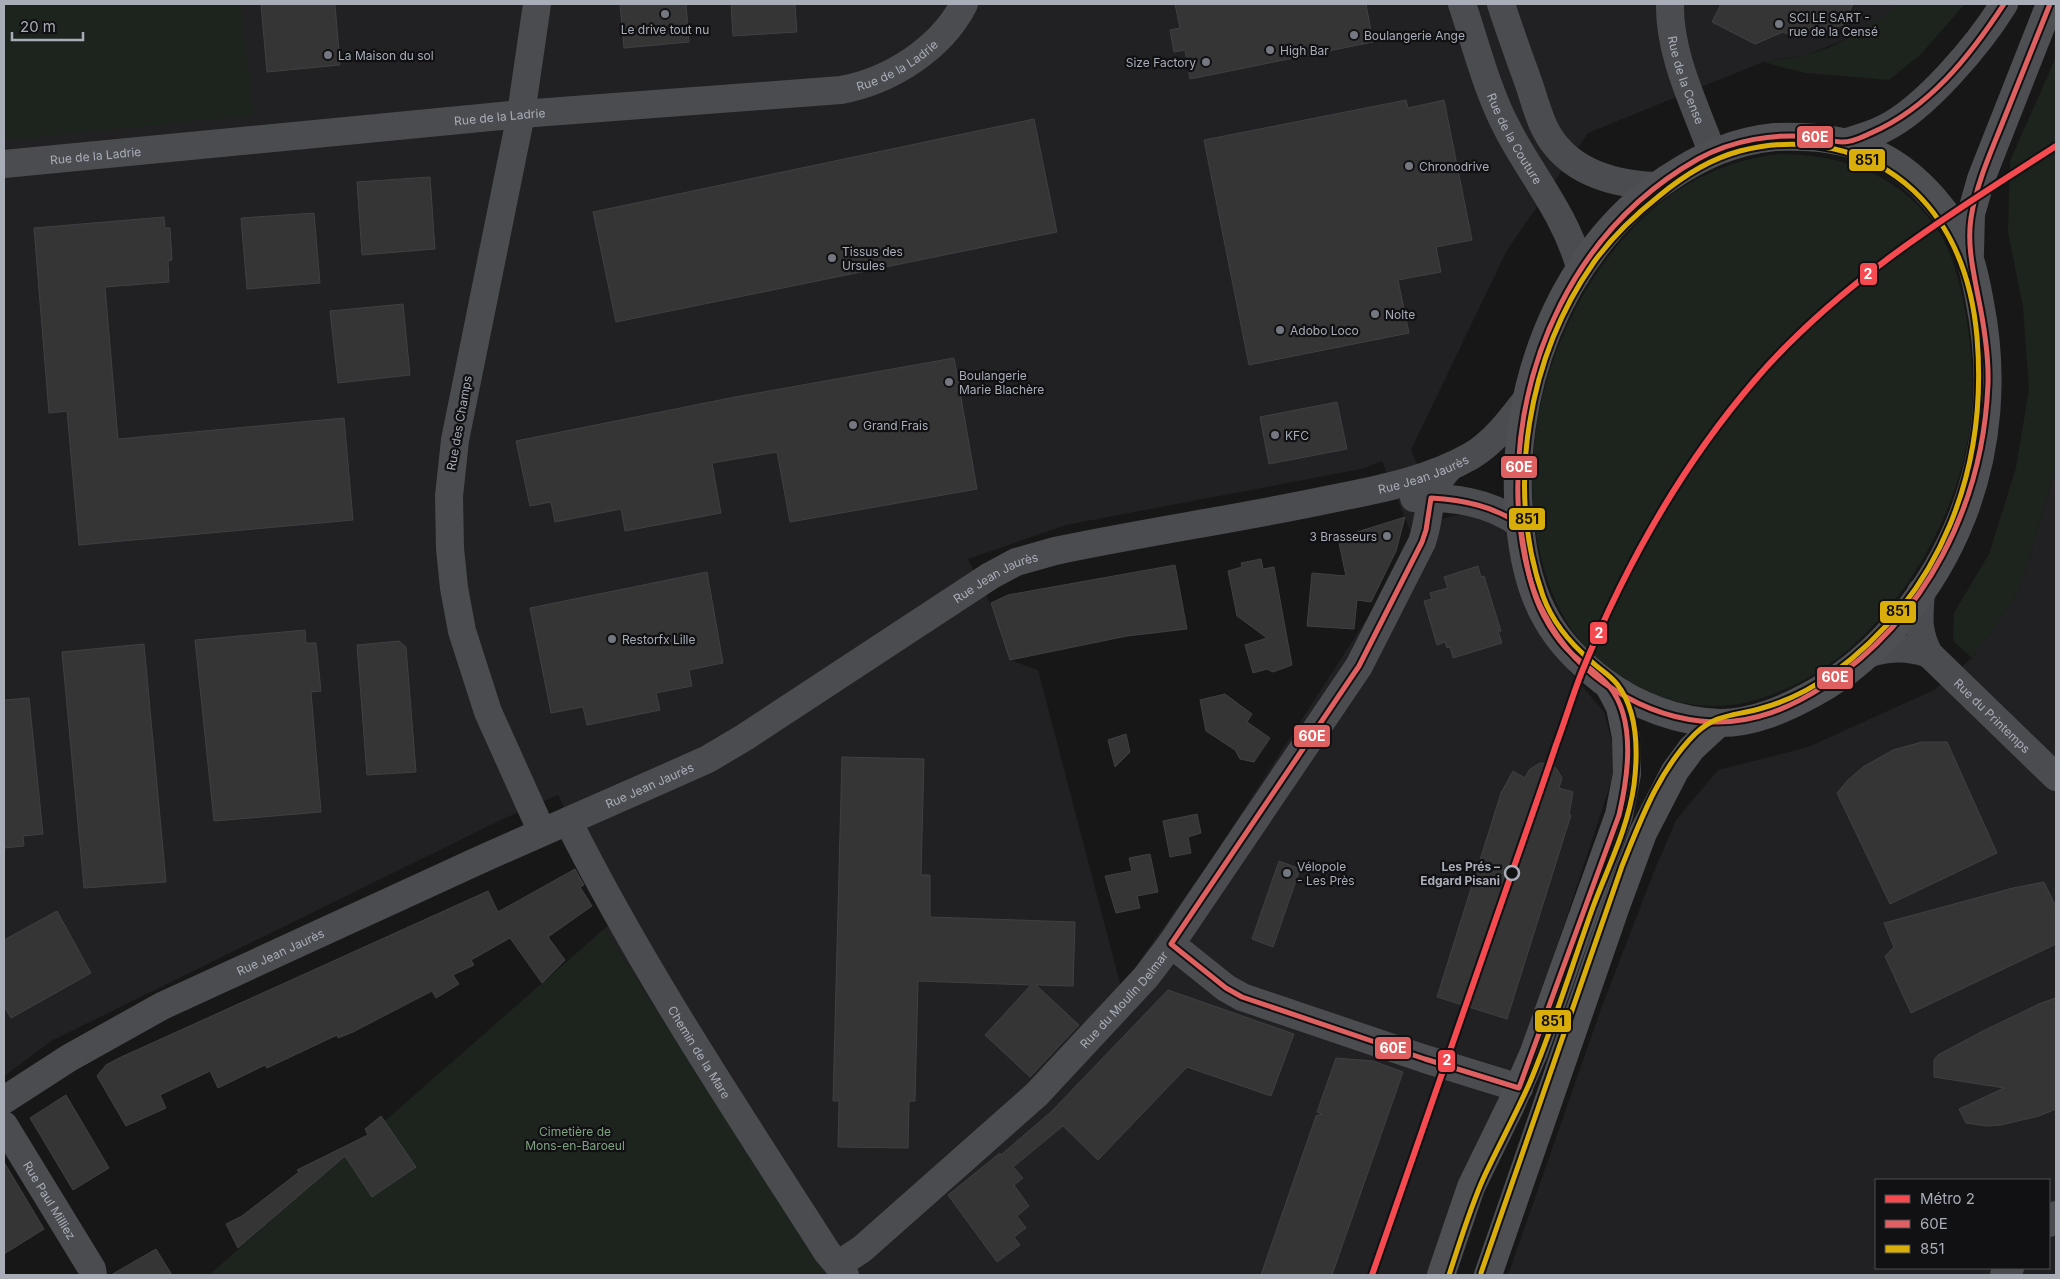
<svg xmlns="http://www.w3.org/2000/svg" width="2060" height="1279" viewBox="0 0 2060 1279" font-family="Inter,sans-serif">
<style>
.built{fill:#212123;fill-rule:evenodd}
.green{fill:#1d241e}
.building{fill:#353536;stroke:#3f4043}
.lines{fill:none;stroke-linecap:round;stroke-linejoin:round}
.minor{stroke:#4b4c50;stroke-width:28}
.major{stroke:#4d4f52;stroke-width:28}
.bus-1-casing{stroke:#111113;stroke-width:9}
.bus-2-casing{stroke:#111113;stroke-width:9}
.bus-1{stroke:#df6060;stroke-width:5}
.bus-2{stroke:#d9ae0a;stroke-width:5}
.metro-1-casing{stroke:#111113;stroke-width:10}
.metro-1{stroke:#f54a4f;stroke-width:6}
.poi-dot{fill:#757880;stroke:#111113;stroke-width:2}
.stop-dot{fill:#111113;stroke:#a8adb8;stroke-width:2.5}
.labels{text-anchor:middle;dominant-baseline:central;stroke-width:4.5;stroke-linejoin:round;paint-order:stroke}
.poi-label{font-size:12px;fill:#a8adb8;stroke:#111113;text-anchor:start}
.street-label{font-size:12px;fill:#a8adb8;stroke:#111113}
.stop-label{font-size:12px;font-weight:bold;fill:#a8adb8;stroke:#111113;text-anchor:end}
.park-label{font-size:12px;fill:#7fa381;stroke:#111113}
.line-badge{stroke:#111113;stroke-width:2}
.badge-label{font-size:14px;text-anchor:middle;font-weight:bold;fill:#fff}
.pale-badge-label{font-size:14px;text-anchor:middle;font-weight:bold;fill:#111}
</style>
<rect width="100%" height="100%" fill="#171717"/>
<g class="built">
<path d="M4,4H1900L1873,25L1846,39L1807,55L1763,62L1588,133L1507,250L1411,450L1442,519L1469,512L1492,516L1507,533L1527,603L1555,654L1604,712L1615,753L1612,779L1522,1053L1429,1275H829L604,929L618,917L558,795L503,819L53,1040L4,1076ZM1382,461L1412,535L1388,586L1211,860L1121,987L1038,670L1010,660L994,611L968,559L1066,525L1361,469Z"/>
<path d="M2056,468V1275H1508L1601,1009L1655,869L1676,820L1718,770L1808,747L1934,690L1972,658L2018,593ZM1876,1180H2049V1268H1876Z"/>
</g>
<g class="green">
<path d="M4,4H240L254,116L4,140Z"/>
<path d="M1900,4H1965L1921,54L1889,80L1805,73L1763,62C1777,60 1792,58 1805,55C1838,48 1874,24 1900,4Z"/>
<path d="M2056,57V468L2018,593L1972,658L1953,641L1954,613L1989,554L2016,468L2029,389L2023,307L2008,232L2010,161Z"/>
<path d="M1779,154C1843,154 1905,176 1940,234C1952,254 1958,277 1963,300C1970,333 1973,368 1972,402C1968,510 1890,643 1790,687C1765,698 1742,706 1715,706C1676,706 1636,691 1606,666C1564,632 1547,591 1537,538C1518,429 1557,307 1634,227C1673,186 1724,160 1779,154Z"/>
<path d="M604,929L829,1275H209Z"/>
</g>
<g class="building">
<path d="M261,4H335L340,65L267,72Z"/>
<path d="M620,4H686L689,42L624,48Z"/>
<path d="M731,4H795L797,32L733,36Z"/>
<path d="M1175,4H1366L1373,42L1190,79L1185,50L1174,52L1170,30L1180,28Z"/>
<path d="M1721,4H1853L1843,25L1796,38L1783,32L1755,44L1712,22Z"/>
<path d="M1406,100L1408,108L1444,100L1472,240L1436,247L1441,272L1398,280L1409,333L1249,365L1204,140Z"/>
<path d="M1034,119L1057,232L616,322L593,212Z"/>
<path d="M430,177L435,249L362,255L357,182Z"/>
<path d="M314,213L320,283L247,289L241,218Z"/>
<path d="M164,217L165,228H170L172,260L168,261L169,282L105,287L118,439L344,418L353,520L79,545L67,411L49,413L34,228Z"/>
<path d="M403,304L410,375L338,383L330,311Z"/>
<path d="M954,358L977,489L790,522L777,452L712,463L721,513L625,531L621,509L555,522L551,502L530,506L516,441L735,397Z"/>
<path d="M1337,402L1347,449L1269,464L1260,417Z"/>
<path d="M1405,517L1396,551L1371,602L1357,600L1354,629L1307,626L1312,573L1346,576L1338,538Z"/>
<path d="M1261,559L1263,569L1274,567L1292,665L1273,672L1267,669L1253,673L1245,645L1267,638L1237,616L1228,571L1242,567L1241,563Z"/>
<path d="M1175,565L1187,629L1127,636L1010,660L991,603L1008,595Z"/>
<path d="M1478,566L1481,577L1484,576L1501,631H1498L1502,643L1453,658L1450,647L1447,648L1445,642L1437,645L1424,601L1432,599L1430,593L1448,588L1444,577Z"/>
<path d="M707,572L723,663L689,670L692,686L656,693L660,710L587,725L583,707L551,713L530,608Z"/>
<path d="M305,630L306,643H316L321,691L311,692L321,812L214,821L195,640Z"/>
<path d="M399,641L406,647L416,772L367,775L357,645Z"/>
<path d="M144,644L166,882L84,888L62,652Z"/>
<path d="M1225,694L1252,714L1247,722L1270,738L1254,762L1240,759L1235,750L1206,731L1200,700Z"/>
<path d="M29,698L43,834L23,836L24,846L4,848V700Z"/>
<path d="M1126,734L1130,752L1115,767L1108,740Z"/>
<path d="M1922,742H1947L1997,853L1890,904L1837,793L1848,780L1863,767L1893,750Z"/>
<path d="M842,757L924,759L921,875H930V917L1075,922L1073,986L1036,985L1079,1025L1030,1077L985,1035L1031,985L918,981L915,1101H909L908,1148L838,1147L839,1101H833Z"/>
<path d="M1540,763H1546L1556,768L1562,778L1559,788L1573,792L1569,815H1571L1507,1019L1437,997L1501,793L1513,771L1525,778L1529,770Z"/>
<path d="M1197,814L1201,833L1188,837L1191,853L1170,857L1163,821Z"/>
<path d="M1150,854L1158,892L1137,896L1140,908L1116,913L1105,876L1132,871L1129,858Z"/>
<path d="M1279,861L1300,869L1273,947L1252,939Z"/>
<path d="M575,869L584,885L580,887L592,906L548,937L565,960L542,983L510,938L471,960L474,965L453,975L459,984L436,998L432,991L353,1032L338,1038L337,1035L267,1068L265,1065L218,1088L210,1071L160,1095L166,1108L126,1126L97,1076L106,1065L119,1058L488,891L498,912Z"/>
<path d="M2044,882L2056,907V944L1911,1013L1885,956L1894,947L1884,923L2013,888Z"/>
<path d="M57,911L91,973L11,1018L4,1006V940Z"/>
<path d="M1168,990L1294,1034L1271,1096L1187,1067L1098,1160L1063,1126L1013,1167L1023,1178L1014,1185L1029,1206L1017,1216L1026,1228L1014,1237L1020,1245L997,1262L948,1195L1000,1153L1001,1155L1052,1111Z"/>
<path d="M2056,998V1109L2039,1116L2001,1125L1986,1126L1966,1123L1959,1109L2004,1088L1934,1077V1060L1938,1055L1983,1031L2041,1003Z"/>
<path d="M1336,1058L1373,1061L1403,1072L1332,1275H1261L1316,1116L1322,1114L1317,1112Z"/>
<path d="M66,1095L109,1168L73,1190L30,1118Z"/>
<path d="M381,1116L416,1167L372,1197L345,1156L238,1248L226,1224L242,1216L299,1172L297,1170L368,1135L365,1129Z"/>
<path d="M4,1162L44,1229L4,1254Z"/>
<path d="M156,1249L172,1275H111Z"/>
</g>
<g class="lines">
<g class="minor">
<path d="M537,4L521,114L455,440L449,496L450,548L454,588L462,631L488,712L542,832"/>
<path id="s1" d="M1462,4C1476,45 1487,91 1508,130C1532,176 1567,217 1580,268"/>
<path d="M1501,4C1510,32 1520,59 1530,87C1534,100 1538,114 1544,127C1565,171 1611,184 1656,186"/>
<path id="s2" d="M1670,4C1669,55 1695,105 1712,152"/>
<path id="s3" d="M4,164L521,114L841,90C890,81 941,49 964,4"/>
<path d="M1414,498C1452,497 1488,501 1520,524"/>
<path id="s4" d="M1921,592C1919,618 1917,631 1929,654L2056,777"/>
<path d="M1870,653C1890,647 1910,647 1929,654"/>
<path id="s5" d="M568,821C643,971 737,1111 827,1252L838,1265L845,1275"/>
<path d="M1171,944L1226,988L1242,997L1425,1059L1519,1088"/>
<path id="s6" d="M4,1100L69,1058L162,1006L484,858L670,776L708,759L745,737L990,576L1016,562L1055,551C1145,532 1236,519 1326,500C1375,490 1427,481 1471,456C1494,442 1509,422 1526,400"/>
<path id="s7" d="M4,1125L92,1269L93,1275"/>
<path d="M2049,1223L2056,1215"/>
<path id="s8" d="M838,1265L862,1249L1037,1094L1146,977L1171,944L1359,666L1422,542C1433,510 1424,493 1451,466"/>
<path d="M2004,1275L2010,1268"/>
</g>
<g class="major">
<path d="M1775,137C1811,136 1847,138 1881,156C1918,175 1953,215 1968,254C1974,269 1977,286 1980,303C1994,374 1989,448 1962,517C1935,586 1881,656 1814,693C1785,709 1754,723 1720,723C1679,722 1636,706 1603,681C1581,664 1561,645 1547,620C1530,591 1523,557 1520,524C1506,397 1558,252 1667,179C1701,156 1734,141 1775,137Z"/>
<path d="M1847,142C1859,138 1871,135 1883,129C1925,109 1980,43 2004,4"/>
<path d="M1970,253L1971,214L1981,179L2050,4"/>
<path d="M1441,1275L1471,1187L1511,1105L1534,1052L1619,815L1627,774L1626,737L1620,707L1609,686"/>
<path d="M1488,1275L1615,909L1643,833L1675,771L1692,748L1719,723"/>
</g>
<g class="bus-1-casing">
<g id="bus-1">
<path d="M2004,4C1970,56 1929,108 1871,133C1862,137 1853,142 1843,142C1833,142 1823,138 1813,137C1775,133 1732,140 1698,159C1576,228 1514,363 1518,501C1520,540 1526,581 1545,615C1577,677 1645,719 1713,722C1755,723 1790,708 1824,686C1926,619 1983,505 1988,384C1989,355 1984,325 1978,296C1973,270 1967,244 1971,218C1976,185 1990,154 2002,124C2018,84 2034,44 2050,4"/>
<path d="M1431,498C1464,500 1492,506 1520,524C1525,555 1529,588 1544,616C1550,628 1561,644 1571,653C1583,664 1598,673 1609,686C1636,719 1628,777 1619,815L1519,1088L1425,1059L1242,997L1226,988L1171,944L1359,666L1422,542L1426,530Z"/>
</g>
</g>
<g class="bus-2-casing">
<path id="bus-2" d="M1449,1275C1460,1242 1470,1208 1484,1177C1499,1145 1516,1114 1530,1082C1554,1025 1572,965 1593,907C1608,867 1628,828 1634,785C1638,753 1638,711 1617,684C1610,675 1599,669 1591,661C1571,644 1552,621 1543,596C1505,487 1528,356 1594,262C1612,237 1635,215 1659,196C1683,176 1710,159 1740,151C1801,135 1867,147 1914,191C1955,230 1972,281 1977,337C1988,469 1942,594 1832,674C1810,690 1785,702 1759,709C1733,716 1716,714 1695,734C1659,770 1641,819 1622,866L1481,1273"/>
</g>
<use href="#bus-1" class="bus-1"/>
<use href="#bus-2" class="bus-2"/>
<g class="metro-1-casing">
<path id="metro-1" d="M1372,1275C1418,1144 1463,1012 1509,881C1525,835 1541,790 1556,745C1565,721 1572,697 1581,674C1624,568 1680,467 1755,380C1839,282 1949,215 2056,146"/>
</g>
<use href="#metro-1" class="metro-1"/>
</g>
<g class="poi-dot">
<circle cx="665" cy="14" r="5"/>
<circle cx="1779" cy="24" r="5"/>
<circle cx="1354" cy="35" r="5"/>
<circle cx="1270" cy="50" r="5"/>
<circle cx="328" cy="55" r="5"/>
<circle cx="1206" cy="62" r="5"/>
<circle cx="1409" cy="166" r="5"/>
<circle cx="832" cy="258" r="5"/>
<circle cx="1375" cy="314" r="5"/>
<circle cx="1280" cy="330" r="5"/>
<circle cx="949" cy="382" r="5"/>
<circle cx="853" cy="425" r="5"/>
<circle cx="1275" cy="435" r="5"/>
<circle cx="1387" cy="536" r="5"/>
<circle cx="612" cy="639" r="5"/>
<circle cx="1287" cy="873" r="5"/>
</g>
<circle class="stop-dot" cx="1512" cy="873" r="7"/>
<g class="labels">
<g class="poi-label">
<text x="1789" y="17">SCI LE SART -<tspan x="1789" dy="14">rue de la Censé</tspan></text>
<text x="665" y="29" text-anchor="middle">Le drive tout nu</text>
<text x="1364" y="35">Boulangerie Ange</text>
<text x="1280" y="50">High Bar</text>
<text x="338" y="55">La Maison du sol</text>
<text x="1196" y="62" text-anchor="end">Size Factory</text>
<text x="1419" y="166">Chronodrive</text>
<text x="842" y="251">Tissus des<tspan x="842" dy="14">Ursules</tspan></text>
<text x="1385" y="314">Nolte</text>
<text x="1290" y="330">Adobo Loco</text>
<text x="959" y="375">Boulangerie<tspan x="959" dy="14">Marie Blachère</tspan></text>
<text x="863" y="425">Grand Frais</text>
<text x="1285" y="435">KFC</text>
<text x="1377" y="536" text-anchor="end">3 Brasseurs</text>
<text x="622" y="639">Restorfx Lille</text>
<text x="1297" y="866">Vélopole<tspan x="1297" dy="14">- Les Près</tspan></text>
</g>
<g class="street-label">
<text stroke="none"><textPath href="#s3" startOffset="902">Rue de la Ladrie</textPath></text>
<text stroke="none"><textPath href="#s2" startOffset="78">Rue de la Cense</textPath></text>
<text stroke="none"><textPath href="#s3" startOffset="498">Rue de la Ladrie</textPath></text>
<text stroke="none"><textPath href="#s1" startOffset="145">Rue de la Couture</textPath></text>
<text stroke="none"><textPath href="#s3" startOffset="92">Rue de la Ladrie</textPath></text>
<text transform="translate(459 423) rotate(-80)">Rue des Champs</text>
<text stroke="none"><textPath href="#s6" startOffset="1566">Rue Jean Jaurès</textPath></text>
<text stroke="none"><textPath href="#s6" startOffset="1124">Rue Jean Jaurès</textPath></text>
<text stroke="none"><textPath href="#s4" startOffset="152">Rue du Printemps</textPath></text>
<text stroke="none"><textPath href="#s6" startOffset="719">Rue Jean Jaurès</textPath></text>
<text stroke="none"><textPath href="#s6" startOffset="314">Rue Jean Jaurès</textPath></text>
<text stroke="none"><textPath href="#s8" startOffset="391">Rue du Moulin Delmar</textPath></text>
<text stroke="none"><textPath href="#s5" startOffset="266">Chemin de la Mare</textPath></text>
<text stroke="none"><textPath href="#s7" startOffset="88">Rue Paul Milliez</textPath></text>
</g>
<g class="stop-label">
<text x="1500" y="866">Les Prés –<tspan x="1500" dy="14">Edgard Pisani</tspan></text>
</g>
<g class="park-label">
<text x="575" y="1131">Cimetière de<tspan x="575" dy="14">Mons-en-Baroeul</tspan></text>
</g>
</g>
<g class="line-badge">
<rect x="1796" y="125" width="38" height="24" rx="5" fill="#df6060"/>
<rect x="1848" y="148" width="38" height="24" rx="5" fill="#d9ae0a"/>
<rect x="1859" y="262" width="19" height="24" rx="5" fill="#f54a4f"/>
<rect x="1500" y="455" width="38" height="24" rx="5" fill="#df6060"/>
<rect x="1508" y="507" width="38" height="24" rx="5" fill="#d9ae0a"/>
<rect x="1879" y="600" width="38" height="24" rx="5" fill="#d9ae0a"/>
<rect x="1589" y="621" width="19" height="24" rx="5" fill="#f54a4f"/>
<rect x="1816" y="666" width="38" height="24" rx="5" fill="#df6060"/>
<rect x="1293" y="724" width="38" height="24" rx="5" fill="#df6060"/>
<rect x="1534" y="1009" width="38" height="24" rx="5" fill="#d9ae0a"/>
<rect x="1374" y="1036" width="38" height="24" rx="5" fill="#df6060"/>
<rect x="1437" y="1049" width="19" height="24" rx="5" fill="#f54a4f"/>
</g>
<g class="badge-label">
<text x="1815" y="142">60E</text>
<text x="1868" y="279">2</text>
<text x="1519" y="472">60E</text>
<text x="1599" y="638">2</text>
<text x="1835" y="682">60E</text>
<text x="1312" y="741">60E</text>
<text x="1393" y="1053">60E</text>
<text x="1447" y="1065">2</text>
</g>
<g class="pale-badge-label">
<text x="1867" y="165">851</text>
<text x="1527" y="524">851</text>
<text x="1898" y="616">851</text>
<text x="1553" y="1026">851</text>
</g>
<rect width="2060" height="1279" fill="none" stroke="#a8adb8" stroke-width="10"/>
<rect x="1875" y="1179" width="175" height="90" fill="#111113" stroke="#4d4f55"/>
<rect x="1885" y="1195" width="25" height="8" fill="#f54a4f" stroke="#4d4f55"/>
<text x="1920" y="1204" font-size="15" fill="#a8adb8">Métro 2</text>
<rect x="1885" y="1220" width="25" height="8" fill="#df6060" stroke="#4d4f55"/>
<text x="1920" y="1229" font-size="15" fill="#a8adb8">60E</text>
<rect x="1885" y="1245" width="25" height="8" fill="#d9ae0a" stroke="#4d4f55"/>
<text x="1920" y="1254" font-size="15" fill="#a8adb8">851</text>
<path d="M12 32v8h71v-8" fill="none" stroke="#a8adb8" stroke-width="2.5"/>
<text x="20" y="32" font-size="15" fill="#a8adb8" stroke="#111113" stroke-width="4" paint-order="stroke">20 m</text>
</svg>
